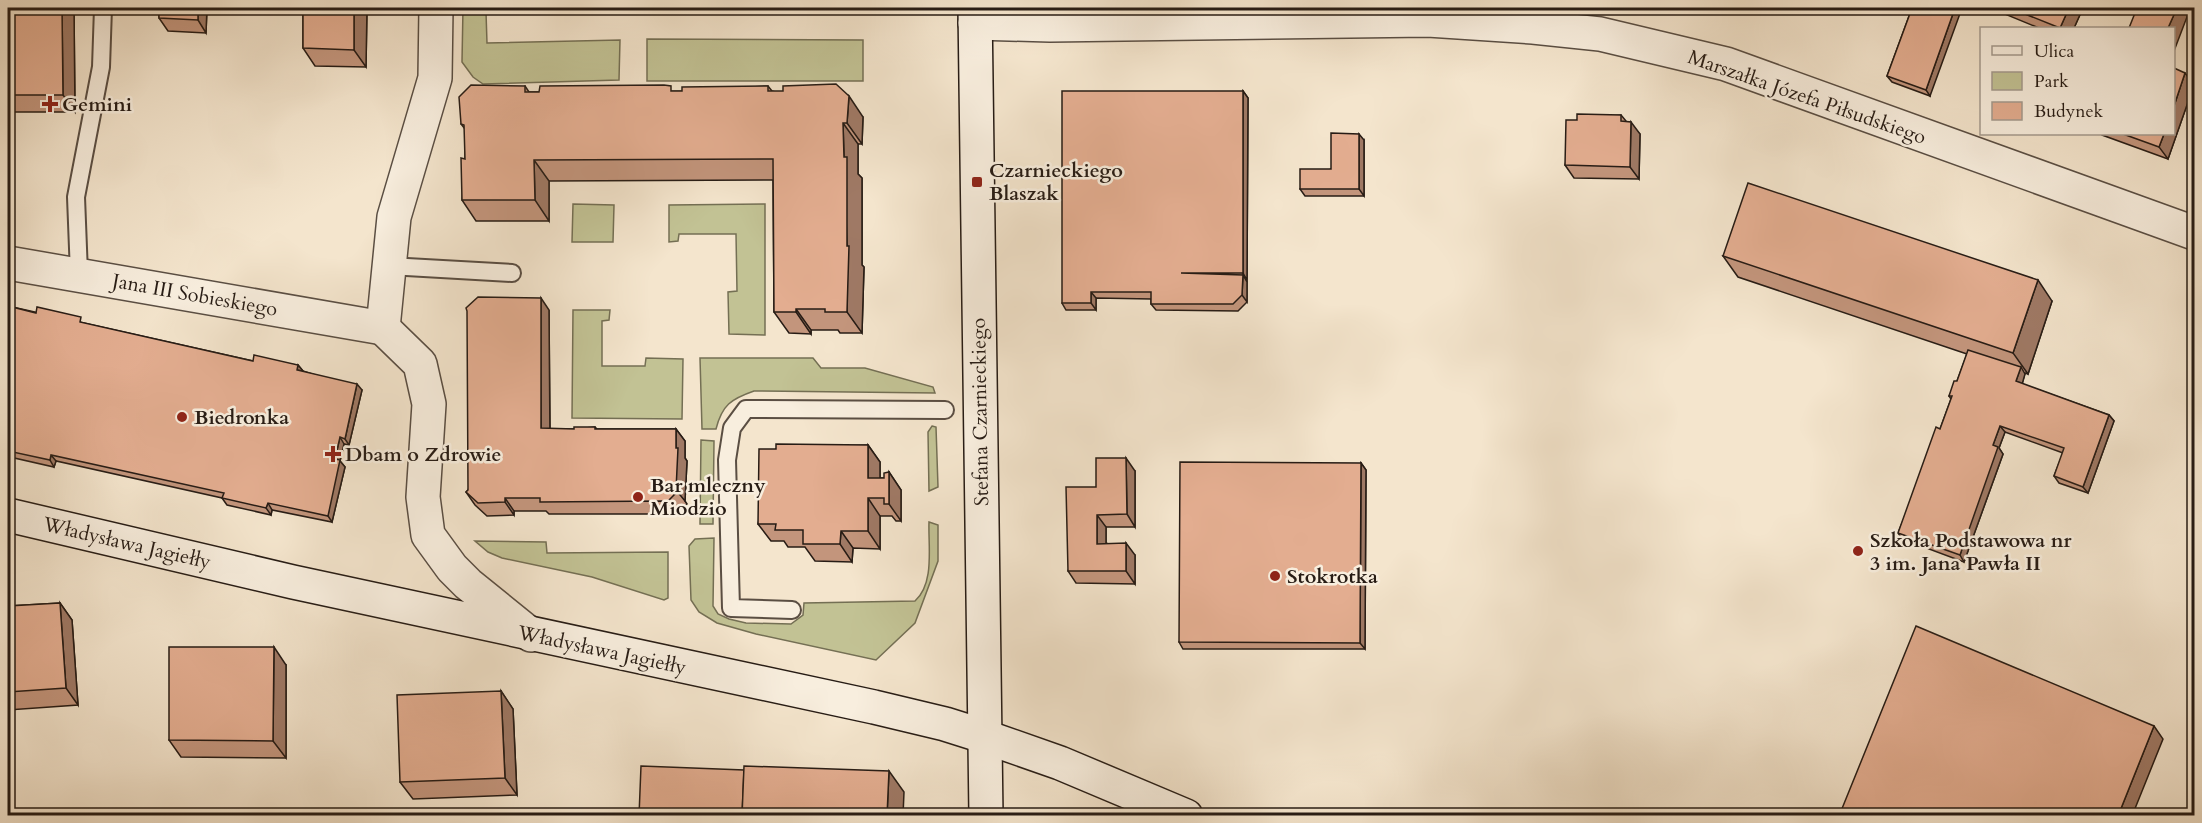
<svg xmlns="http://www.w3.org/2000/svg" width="2202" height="823" viewBox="0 0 2202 823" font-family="Cardo,serif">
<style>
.green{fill:#c2c294;stroke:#746f54;stroke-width:1.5}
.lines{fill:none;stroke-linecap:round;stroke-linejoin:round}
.lane-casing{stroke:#5a4e43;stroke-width:20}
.street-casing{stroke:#5a4e43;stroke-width:36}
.secondary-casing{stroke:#271c15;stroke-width:36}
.lane{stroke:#f8eede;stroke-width:16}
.street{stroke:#f8eede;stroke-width:33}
.secondary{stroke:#f8eede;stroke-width:33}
.wall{fill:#c3957c;stroke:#271c15;stroke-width:1.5}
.shaded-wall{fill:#9f7965;stroke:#271c15;stroke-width:1.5}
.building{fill:#e3ad90;stroke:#271c15;stroke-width:1.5}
.poi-dot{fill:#8f2418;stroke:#f8eede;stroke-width:2}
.labels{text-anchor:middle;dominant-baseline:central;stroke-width:5;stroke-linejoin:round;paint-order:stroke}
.street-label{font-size:20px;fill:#271c15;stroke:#f8eede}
.poi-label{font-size:20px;font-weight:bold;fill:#271c15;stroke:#f8eede;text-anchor:start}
</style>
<rect width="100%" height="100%" fill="#f4e5cd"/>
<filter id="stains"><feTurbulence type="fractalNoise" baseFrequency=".00333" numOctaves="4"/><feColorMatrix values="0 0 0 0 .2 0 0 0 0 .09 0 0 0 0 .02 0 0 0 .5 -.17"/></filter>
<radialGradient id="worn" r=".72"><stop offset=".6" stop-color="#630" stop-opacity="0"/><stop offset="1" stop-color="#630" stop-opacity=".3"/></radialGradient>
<g class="green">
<path d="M463,8H478L486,12L487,43L620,40L619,80L483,84L473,77L462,62Z"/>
<path d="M647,39L863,40V81H647Z"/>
<path d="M573,204L614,205L613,242H572Z"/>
<path d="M765,204V335L729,334L728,292L737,291L736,234H679L678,241L669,242V205Z"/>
<path d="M573,310H610L609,320L602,321V366H645L646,358L683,359L682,419L572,418Z"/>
<path d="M700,358H813L821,368H865L933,387L935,393L754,391C731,399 722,405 716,429H702Z"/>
<path d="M932,426L936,427L938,487L929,491L928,432Z"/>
<path d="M701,440L714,441L713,524H700Z"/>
<path d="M929,522L938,525V561L915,623L876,660L756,634L717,623L699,612L691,600L689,546L695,539L714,538L713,606L718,614L729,619L746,623L791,624L803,615L804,603L915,601C935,583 928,546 929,522Z"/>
<path d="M475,541L546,542L547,553L668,552V598L664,600L592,577L502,558L488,552Z"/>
</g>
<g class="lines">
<g class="lane-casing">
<g id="lane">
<path d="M389,266L512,273"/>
<path d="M79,274L76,197L101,67L103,8"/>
<path d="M792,610L731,608L727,460L732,428L746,409L945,410"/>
</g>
</g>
<g class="street-casing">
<g id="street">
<path d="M975,23L1050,25L1428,20L1533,27L1600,34L1726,64L2194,233"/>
<path d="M8,263L383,328L394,217L435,78L436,8"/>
<path d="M383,328L420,364L429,404L423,497L428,535L452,568L468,584L531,635"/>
</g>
</g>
<g class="secondary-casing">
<g id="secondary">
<path d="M975,8L986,816"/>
<path d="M8,515L293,582L874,707L945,724L983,736L1060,763L1186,816"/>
</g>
</g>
<use href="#lane" class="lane"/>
<use href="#street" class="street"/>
<use href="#secondary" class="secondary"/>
</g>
<g class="wall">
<path d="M8,8H74L75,112H8Z"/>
<path d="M159,8H207L206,33L168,31L159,18Z"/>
<path d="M303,8H367L366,67L315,66L303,48Z"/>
<path d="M1912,8L1930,96L1892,82L1887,76Z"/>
<path d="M1994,8H2083L2074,28H2039L1995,10Z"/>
<path d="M2194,85L2168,159L2102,135L2101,134H2174Z"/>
<path d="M525,86L529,92L682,91L768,86L772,91L863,117L862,144H858V174L862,178V265L864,267L862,333H840L838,330H811V334L789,333L774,312L773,180L549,181V221H476L462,200L465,159V129L461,124Z"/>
<path d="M1243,91L1248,98L1247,280H1246L1247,282V302L1238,311L1156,310L1151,304V299L1096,298V310H1066L1062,303Z"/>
<path d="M1621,115L1626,121L1640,134L1639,179L1574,178L1565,165L1577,120Z"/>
<path d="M1364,140V196H1305L1300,189L1331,169Z"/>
<path d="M1723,256L2052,301L2028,374L2025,373L2022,384L2109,415L2114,421L2088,493L2059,483L2054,476L2063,453L2005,432L1999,448L2003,454L1964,562L1902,539L1898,533L1940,429L1951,399L1949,396L1957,381L1967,354L1738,277Z"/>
<path d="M8,306L253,361L298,365L303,371L362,390L349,445L344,444L340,461L345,467L332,522L272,510L271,515L227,505L222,498L56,461L54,467L10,457L8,453Z"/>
<path d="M549,310L550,429H574L595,427L597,429H676L685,441V458L687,461L685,501L687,504L675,516L673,514H549L546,511H514V515L487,516L475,505L466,492L468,490Z"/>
<path d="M868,445L880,462V478H884L889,472L901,490V521H896L892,516H880V549L853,548L852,562L815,561L805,547H788L784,541H771L758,524L776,449Z"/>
<path d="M1361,463L1366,470L1365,649H1183L1179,642Z"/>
<path d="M1135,471V527H1106V543L1135,555V584L1076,583L1068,571L1096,487Z"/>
<path d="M60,603L72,620L78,705L8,710V606Z"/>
<path d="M286,665V758L181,757L169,740Z"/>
<path d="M501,691L513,709L517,795L413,799L400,782Z"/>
</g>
<g class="shaded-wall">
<path d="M62,8H74L75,112L63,95Z"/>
<path d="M198,8H207L206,33L198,20Z"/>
<path d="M354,8H367L366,67L354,50Z"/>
<path d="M1955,8H1962L1930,96L1926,90Z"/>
<path d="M2069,8H2083L2074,28H2060Z"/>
<path d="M2177,8H2189L2190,9L2174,51V28H2168Z"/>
<path d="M2185,73L2194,85L2168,159L2159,147L2164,134H2174V106Z"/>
<path d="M1243,91L1248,98L1247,280L1243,273Z"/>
<path d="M849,96L863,117L862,144L847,123Z"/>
<path d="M1631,122L1640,134L1639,179L1630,167Z"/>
<path d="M843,123L858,144V174L862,178V265L864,267L862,333L847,312V246L844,157Z"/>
<path d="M1359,134L1364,140V196L1359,189Z"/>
<path d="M534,160L549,181V221L535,200Z"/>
<path d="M1243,275L1247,282V302L1242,295Z"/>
<path d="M2038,280L2052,301L2028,374L2013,353Z"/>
<path d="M1091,292L1096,298V310L1091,303Z"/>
<path d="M541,298L549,310L550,441L541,428Z"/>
<path d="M796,309L811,330V334L796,312Z"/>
<path d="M298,365L303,371L297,370Z"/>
<path d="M2021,367L2025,374L2021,388L2016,381Z"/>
<path d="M357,384L362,390L349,445L345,439Z"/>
<path d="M2109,415L2114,421L2088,493L2083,487Z"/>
<path d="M2000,426L2005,432L1999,448L2003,454L1964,562L1960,555L1993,445Z"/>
<path d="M676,429L685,441V458L687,461L685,501L676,490Z"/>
<path d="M340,437L344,444L340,461L345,467L332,522L328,516L335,459Z"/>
<path d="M868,445L880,462V496L868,478Z"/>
<path d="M51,455L56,461L54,467L50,460Z"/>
<path d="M1126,458L1135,471V527L1127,514Z"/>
<path d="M1361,463L1366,470L1365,649L1360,643Z"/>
<path d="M889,472L901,490V521L889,504Z"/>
<path d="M505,498L514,511V515L505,502Z"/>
<path d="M868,498L880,516V549L868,531Z"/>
<path d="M268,503L272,510L271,515L266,508Z"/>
<path d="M1097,515L1106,527V556L1097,544Z"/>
<path d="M841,531L853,548L852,562L840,544Z"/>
<path d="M1126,543L1135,555V584L1126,571Z"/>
<path d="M60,603L72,620L78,705L66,688Z"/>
<path d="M274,647L286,665V758L273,741Z"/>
<path d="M501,691L513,709L517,795L505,778Z"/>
<path d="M2154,726L2163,739L2132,816H2118Z"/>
<path d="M889,771L904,792L903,816H887Z"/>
</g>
<g class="building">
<path d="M8,8H62L63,95H8Z"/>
<path d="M159,8H198V20L159,18Z"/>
<path d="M303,8H354V50L303,48Z"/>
<path d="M1912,8H1955L1926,90L1887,76Z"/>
<path d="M2010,8H2069L2060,28Z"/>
<path d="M2137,8H2177L2168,28H2129Z"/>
<path d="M2174,68L2185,73L2174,106Z"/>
<path d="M836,84L849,96L847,123H843L844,157H847V246H849L847,312H825V309H796V312H774L773,159L534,160L535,200H462L461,158L465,159L464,125L461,124L459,97L471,85L525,86V92H539L540,86L664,85L671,86V91H682V87L768,86V91H783V86Z"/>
<path d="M1062,91H1243V273H1181L1243,275L1242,295L1233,304H1151V292H1091V303H1062Z"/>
<path d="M1577,114L1621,115V121L1631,122L1630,167L1565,165L1566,120H1577Z"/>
<path d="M1331,133L1359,134V189H1300V169H1331Z"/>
<path d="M2123,134H2164L2159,147Z"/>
<path d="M1748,183L2038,280L2013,353L1723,256Z"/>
<path d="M478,297L541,298V428L574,429V427H595V429H676V448H678L676,490L678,491L666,503L664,501L540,502V498H505V502L478,503L466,492L468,490L467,311L466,308Z"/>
<path d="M8,306L36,313L37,307L81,317L80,322L253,361L254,355L298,365L297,370L357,384L345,439L340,437L335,459L340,460L328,516L268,503L266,508L222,498L224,493L51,455L50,460L8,451Z"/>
<path d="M1968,350L2021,367L2016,381L2109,415L2083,487L2054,476L2064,448L2000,426L1993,445L1998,447L1960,555L1898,533L1936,427L1940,429L1952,396H1949L1954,381H1957Z"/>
<path d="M776,444L868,445V478H884V473L889,472V504H884V498H868V531H841L840,544H803V530H775L776,524H758L759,449H776Z"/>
<path d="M1096,458H1126L1127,514L1097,515V544L1126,543V571H1068L1066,487H1096Z"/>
<path d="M1180,462L1361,463L1360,643L1179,642Z"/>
<path d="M60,603L66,688L8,692V606Z"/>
<path d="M1916,626L2154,726L2118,816H1839Z"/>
<path d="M169,647H274L273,741L169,740Z"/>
<path d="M501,691L505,778L400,782L397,695Z"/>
<path d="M641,766L744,770L742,816H639Z"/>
<path d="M744,766L889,771L887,816H742Z"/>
</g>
<g class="poi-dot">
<path d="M47 95h6v6h6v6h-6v6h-6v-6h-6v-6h6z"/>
<rect x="971" y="176" width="12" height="12" rx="3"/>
<circle cx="182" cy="417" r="6"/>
<path d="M330 445h6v6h6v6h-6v6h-6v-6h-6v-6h6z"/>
<circle cx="638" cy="497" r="6"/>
<circle cx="1858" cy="551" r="6"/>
<circle cx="1275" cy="576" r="6"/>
</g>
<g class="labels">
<g class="street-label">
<text transform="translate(1807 97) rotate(19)">Marszałka Józefa Piłsudskiego</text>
<text transform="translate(195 295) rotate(10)">Jana III Sobieskiego</text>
<text transform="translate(980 412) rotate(-91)">Stefana Czarnieckiego</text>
<text transform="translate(127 543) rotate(13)">Władysława Jagiełły</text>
<text transform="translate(602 650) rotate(12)">Władysława Jagiełły</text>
</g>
<g class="poi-label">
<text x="62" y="104">Gemini</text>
<text x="989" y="170">Czarnieckiego<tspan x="989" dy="23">Blaszak</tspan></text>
<text x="194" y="417">Biedronka</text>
<text x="345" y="454">Dbam o Zdrowie</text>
<text x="650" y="485">Bar mleczny<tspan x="650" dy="23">Miodzio</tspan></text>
<text x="1870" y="540">Szkoła Podstawowa nr<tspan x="1870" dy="23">3 im. Jana Pawła II</tspan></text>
<text x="1287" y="576">Stokrotka</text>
</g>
</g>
<rect width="2202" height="823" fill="none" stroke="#f4e5cd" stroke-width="30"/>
<rect x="9" y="9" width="2184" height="805" fill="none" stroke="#271c15" stroke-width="3"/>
<rect x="15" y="15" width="2172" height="793" fill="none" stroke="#271c15" stroke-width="1.5"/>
<rect x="1980" y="27" width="195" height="108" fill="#f8eede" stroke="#a49a8e" stroke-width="1.5"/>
<rect x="1992" y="46" width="30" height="9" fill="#f8eede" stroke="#a49a8e" stroke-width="1.5"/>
<text x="2034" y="57" font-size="18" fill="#271c15">Ulica</text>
<rect x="1992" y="72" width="30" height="18" fill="#c2c294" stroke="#a49a8e" stroke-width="1.5"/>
<text x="2034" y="87" font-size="18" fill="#271c15">Park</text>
<rect x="1992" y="102" width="30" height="18" fill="#e3ad90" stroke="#a49a8e" stroke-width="1.5"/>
<text x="2034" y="117" font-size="18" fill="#271c15">Budynek</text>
<rect width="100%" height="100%" filter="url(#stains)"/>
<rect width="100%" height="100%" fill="url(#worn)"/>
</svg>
